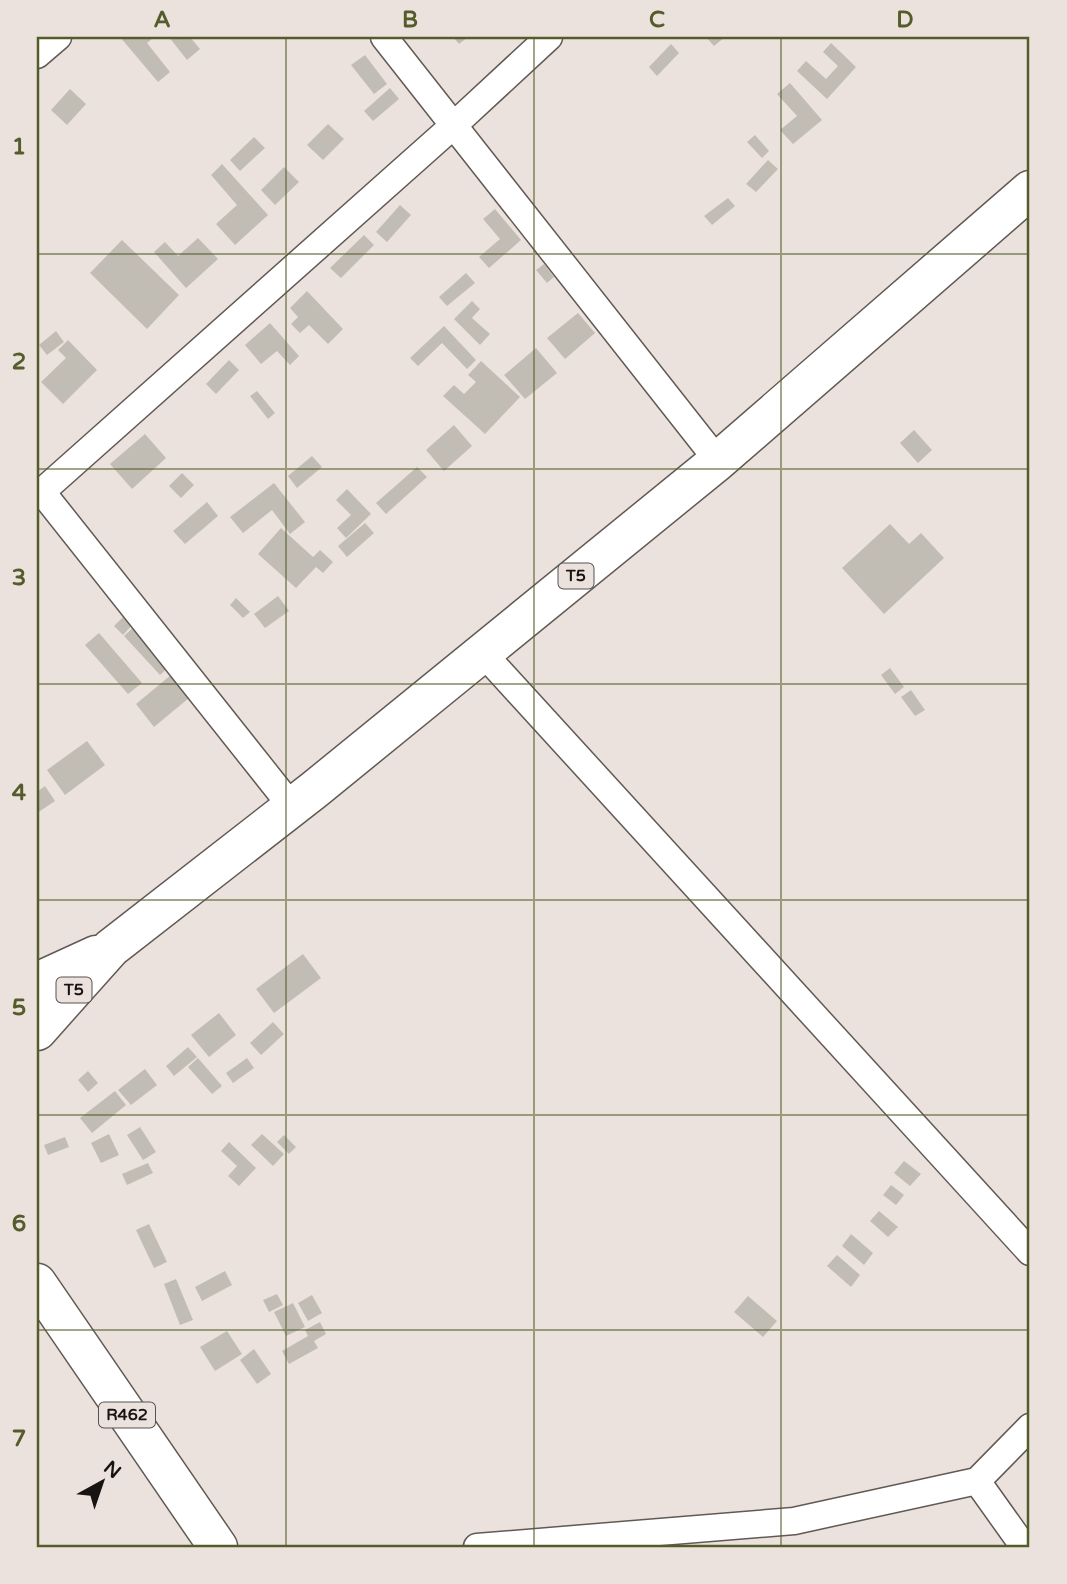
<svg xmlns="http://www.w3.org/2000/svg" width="1067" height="1584" viewBox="0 0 1067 1584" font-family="'Varela Round',sans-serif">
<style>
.building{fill:#c2bdb4}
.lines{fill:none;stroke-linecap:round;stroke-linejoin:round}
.street-casing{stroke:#615954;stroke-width:29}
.primary-casing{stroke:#615954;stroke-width:41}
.highway-casing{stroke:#615954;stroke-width:41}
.street{stroke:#fff;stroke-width:26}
.primary{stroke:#fff;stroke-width:38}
.highway{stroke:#fff;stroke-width:38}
.grid{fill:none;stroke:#555c2b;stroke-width:2;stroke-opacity:0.55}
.labels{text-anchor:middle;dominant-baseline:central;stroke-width:5;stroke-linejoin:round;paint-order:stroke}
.shield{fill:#ece2dd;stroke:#57524f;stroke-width:2}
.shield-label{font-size:16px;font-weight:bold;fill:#171412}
.neatline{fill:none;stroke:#555c2b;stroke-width:2.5}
.grid-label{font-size:23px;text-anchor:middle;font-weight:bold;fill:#555c2b}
</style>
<rect width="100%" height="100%" fill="#ece2dd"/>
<g class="building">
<path d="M120,37H154L147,43L170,72L158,82Z"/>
<path d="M169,37H190L200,49L187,60Z"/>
<path d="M453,37H468L459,44Z"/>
<path d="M706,37H725L714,46Z"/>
<path d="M831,43L856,67L827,99L797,71L806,61L826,79L838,66L823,52Z"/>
<path d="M671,44L679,53L657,76L649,67Z"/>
<path d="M365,55L387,84L374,94L351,65Z"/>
<path d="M790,83L822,120L793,144L780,130L797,116L777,94Z"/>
<path d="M390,88L399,99L373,121L364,111Z"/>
<path d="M70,89L86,104L67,125L51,110Z"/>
<path d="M328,124L344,139L323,160L307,145Z"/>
<path d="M755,135L769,151L762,158L747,142Z"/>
<path d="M254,137L265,148L240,171L230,160Z"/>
<path d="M768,160L778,169L756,192L746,184Z"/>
<path d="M222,164L268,215L235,245L216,224L237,205L211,175Z"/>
<path d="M284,167L299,182L275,205L261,190Z"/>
<path d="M728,198L735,206L712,225L704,216Z"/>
<path d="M400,205L411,215L387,242L376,232Z"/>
<path d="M495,209L521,240L489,268L479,257L500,239L483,219Z"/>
<path d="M364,235L374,245L341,278L330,268Z"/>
<path d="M198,238L218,259L186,288L154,252L165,242L178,256Z"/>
<path d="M122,240L179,295L147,329L90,273Z"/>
<path d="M544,264L554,277L547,283L536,270Z"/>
<path d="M466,273L475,283L447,306L439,297Z"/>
<path d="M307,291L343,329L328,344L309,325L300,333L291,324L298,317L290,308Z"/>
<path d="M472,301L480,309L472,318L490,334L480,345L454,319Z"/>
<path d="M578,313L595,333L565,359L547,338Z"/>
<path d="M270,323L299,356L290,365L277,351L261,364L245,345Z"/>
<path d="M444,326L476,360L467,369L442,343L418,366L410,358Z"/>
<path d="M56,331L64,342L47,355L39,345Z"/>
<path d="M68,340L97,370L63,404L41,382L66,358L58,350Z"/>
<path d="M536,348L557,373L525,399L504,375Z"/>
<path d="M229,360L239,370L216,394L206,384Z"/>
<path d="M481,361L520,397L485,434L443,396L454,385L464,394L476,382L468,375Z"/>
<path d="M257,391L275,413L268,419L250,396Z"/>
<path d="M454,425L472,446L444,471L426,450Z"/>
<path d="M914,430L932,450L918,463L900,443Z"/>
<path d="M145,434L166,458L132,489L110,464Z"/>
<path d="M312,456L322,467L297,488L288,476Z"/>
<path d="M417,467L427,477L386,514L376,503Z"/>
<path d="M182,473L194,485L181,498L169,486Z"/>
<path d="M274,483L305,522L290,534L272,510L243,533L230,517Z"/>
<path d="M347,489L371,514L346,538L337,528L351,515L336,500Z"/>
<path d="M207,502L218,516L185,544L173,531Z"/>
<path d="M365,523L374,533L347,557L338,546Z"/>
<path d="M890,524L909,544L921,533L944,558L884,614L842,568Z"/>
<path d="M281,528L313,557L320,550L333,562L323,573L316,567L296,588L258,554Z"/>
<path d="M278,596L289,611L265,628L254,614Z"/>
<path d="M236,598L250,612L243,618L230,605Z"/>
<path d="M125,615L134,623L123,635L114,626Z"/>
<path d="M137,624L173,663L160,675L124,636Z"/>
<path d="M99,633L142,683L128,694L85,645Z"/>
<path d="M890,668L904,687L895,694L881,675Z"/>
<path d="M177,670L195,693L154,727L136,704Z"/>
<path d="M911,690L925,710L915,716L901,697Z"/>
<path d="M87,741L105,765L65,795L47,770Z"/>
<path d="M45,786L55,801L37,813V792Z"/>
<path d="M303,954L321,978L274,1013L256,989Z"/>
<path d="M219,1013L236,1035L209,1057L191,1035Z"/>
<path d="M273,1022L284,1034L261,1055L250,1043Z"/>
<path d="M188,1047L197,1057L174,1076L166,1066Z"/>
<path d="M198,1058L222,1086L212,1094L188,1067Z"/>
<path d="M247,1058L254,1068L233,1083L226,1073Z"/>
<path d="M145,1069L157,1085L131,1105L118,1090Z"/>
<path d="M88,1071L98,1083L88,1092L78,1080Z"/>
<path d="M115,1091L126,1105L92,1133L80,1118Z"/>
<path d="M140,1127L156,1152L143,1160L127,1135Z"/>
<path d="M109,1134L119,1155L101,1163L91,1143Z"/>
<path d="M262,1134L284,1154L273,1166L251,1145Z"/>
<path d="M284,1135L296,1147L289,1154L277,1142Z"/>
<path d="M65,1137L69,1147L48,1155L44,1145Z"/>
<path d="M229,1142L256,1168L239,1186L228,1176L237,1166L221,1151Z"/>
<path d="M904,1161L921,1174L910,1186L894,1173Z"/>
<path d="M148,1163L153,1173L127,1185L122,1174Z"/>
<path d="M891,1185L904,1195L896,1205L883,1195Z"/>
<path d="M879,1211L898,1227L888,1237L870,1221Z"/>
<path d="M149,1224L167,1262L154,1268L136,1230Z"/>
<path d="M851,1234L873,1253L864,1265L842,1246Z"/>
<path d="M837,1255L860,1275L851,1287L827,1266Z"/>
<path d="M225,1271L232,1285L202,1301L195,1287Z"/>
<path d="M176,1279L193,1320L180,1325L164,1284Z"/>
<path d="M277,1294L283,1305L269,1312L263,1300Z"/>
<path d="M312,1295L322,1313L308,1321L298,1303Z"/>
<path d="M748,1296L777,1321L763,1337L734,1312Z"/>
<path d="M293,1303L305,1327L286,1336L274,1312Z"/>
<path d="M320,1322L326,1334L314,1341L318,1348L289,1364L282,1351L308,1336L305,1330Z"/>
<path d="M227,1331L242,1354L215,1371L200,1347Z"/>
<path d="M254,1349L271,1374L257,1384L240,1360Z"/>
</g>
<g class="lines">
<g class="street-casing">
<g id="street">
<path d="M384,37L718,461"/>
<path d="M37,55L58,37"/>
<path d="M42,492L292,807"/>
<path d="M37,496L454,125L549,37"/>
<path d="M482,652L1030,1252"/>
<path d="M977,1481L1024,1547"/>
<path d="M477,1547L794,1521L977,1481L1030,1427"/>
</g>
</g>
<g class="primary-casing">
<path id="primary" d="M37,1283L218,1547"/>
</g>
<g class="highway-casing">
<g id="highway">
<path d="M37,982L96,955"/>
<path d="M37,1031L111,948L314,790L718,461L1030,190"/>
</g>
</g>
<use href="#street" class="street"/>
<use href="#primary" class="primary"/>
<use href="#highway" class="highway"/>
</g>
<path class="grid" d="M286,37V1547M534,37V1547M781,37V1547M37,254H1030M37,469H1030M37,684H1030M37,900H1030M37,1115H1030M37,1330H1030"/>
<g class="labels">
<g class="shield">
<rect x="558.5" y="563.5" width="35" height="25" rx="5"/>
<rect x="56.5" y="977.5" width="35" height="25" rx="5"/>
<rect x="99" y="1402.5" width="56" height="25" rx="5"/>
</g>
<g class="shield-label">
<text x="576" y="576">T5</text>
<text x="74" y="990">T5</text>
<text x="127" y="1415">R462</text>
</g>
</g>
<rect width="1067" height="1584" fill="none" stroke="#ece2dd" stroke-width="77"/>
<g transform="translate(102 1482) rotate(40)" stroke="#ece2dd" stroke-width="5" paint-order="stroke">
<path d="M0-5L12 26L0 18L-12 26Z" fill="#171412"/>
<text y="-10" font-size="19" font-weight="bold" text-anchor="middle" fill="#171412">N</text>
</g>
<rect x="38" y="38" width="990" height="1508" class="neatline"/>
<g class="grid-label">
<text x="162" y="27">A</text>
<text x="410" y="27">B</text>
<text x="657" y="27">C</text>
<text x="905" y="27">D</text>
<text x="19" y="154">1</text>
<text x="19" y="369">2</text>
<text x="19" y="585">3</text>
<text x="19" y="800">4</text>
<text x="19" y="1015">5</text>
<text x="19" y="1231">6</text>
<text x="19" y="1446">7</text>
</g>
</svg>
